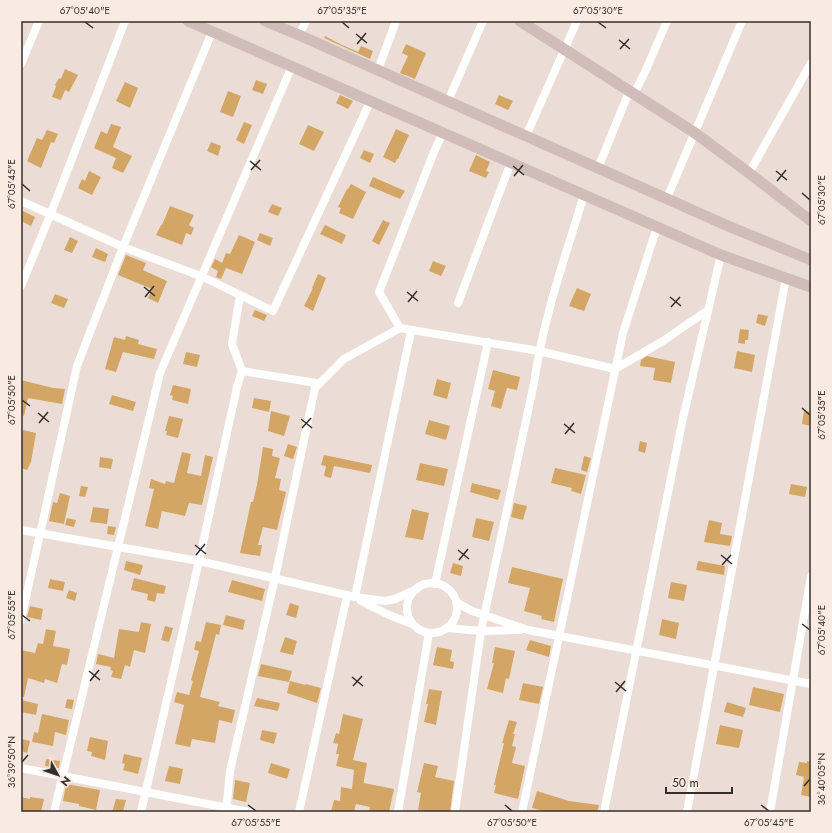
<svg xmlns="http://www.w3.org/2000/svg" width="832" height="833" viewBox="0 0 832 833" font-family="Jost,sans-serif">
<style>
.building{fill:#d4a665}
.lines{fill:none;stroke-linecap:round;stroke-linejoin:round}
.street{stroke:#fff;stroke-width:8}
.secondary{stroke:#d0bdb9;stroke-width:11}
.ticks{fill:none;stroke:#352f2c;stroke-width:1.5}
.neatline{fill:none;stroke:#352f2c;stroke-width:1.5}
.ticks-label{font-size:10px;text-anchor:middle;fill:#352f2c}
</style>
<rect width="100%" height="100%" fill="#ebddd5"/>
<g class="building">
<path d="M325,36L340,44L358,52L361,46L373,51L370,59L324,38Z"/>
<path d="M406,44L426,53L415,79L400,73L408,56L402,53Z"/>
<path d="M65,69L78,75L69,92L65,90L61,100L52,97L56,86L55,85L59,78L61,79Z"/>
<path d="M256,80L267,84L263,94L252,90Z"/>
<path d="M125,82L138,88L130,108L116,101Z"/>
<path d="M228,91L241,96L233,117L220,112Z"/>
<path d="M340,95L353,101L348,109L336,103Z"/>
<path d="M499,95L513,101L508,110L495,104Z"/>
<path d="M244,122L252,125L244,144L236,140Z"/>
<path d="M111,124L121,127L113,147L132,156L123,173L112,168L116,158L94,148L101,131L107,134Z"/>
<path d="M308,125L324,132L314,151L299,144Z"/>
<path d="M396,129L409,135L398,159H397L395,163L383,157Z"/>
<path d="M47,130L58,134L54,143L51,142L41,168L27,161L37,138L42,140Z"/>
<path d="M211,142L221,146L218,156L207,151Z"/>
<path d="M364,150L374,154L370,163L360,158Z"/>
<path d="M476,155L490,162L486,171L489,172L486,178L469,171Z"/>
<path d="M89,171L101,177L92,195L78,188L82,179L85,181Z"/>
<path d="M373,177L405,191L400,199L369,186Z"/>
<path d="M351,184L366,192L353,219L339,213L341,208L338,207L347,189H348Z"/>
<path d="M272,204L282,208L278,216L268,212Z"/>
<path d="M170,206L194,215L189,225L194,228L191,235L186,233L182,245L156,235L161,225H162Z"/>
<path d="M21,210L35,217L31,226L21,221Z"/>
<path d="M383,220L390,223L379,245L372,241Z"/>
<path d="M325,225L346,235L342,244L320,234Z"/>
<path d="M260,233L273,238L270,246L257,240Z"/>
<path d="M239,235L255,242L242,274L226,268L221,279L216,277L218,271L211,267L215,259L222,263L226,253L230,254Z"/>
<path d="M70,237L78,241L72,253L64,250Z"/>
<path d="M96,248L108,254L105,262L92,257Z"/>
<path d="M126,255L146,263L143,270L167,281L158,303L148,298L152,289L118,275Z"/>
<path d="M433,261L446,266L441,276L429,271Z"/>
<path d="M318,274L326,278L313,311L304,306L313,288H312Z"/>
<path d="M577,288L591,294L584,311L569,306Z"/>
<path d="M55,294L68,299L64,308L51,303Z"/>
<path d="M255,310L267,315L264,321L252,316Z"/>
<path d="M758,314L768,316L765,326L756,323Z"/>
<path d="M740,329L749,330L748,340H745V344L738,343Z"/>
<path d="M126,336L139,340L138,344L157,349L154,359L123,352L116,372L105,369L114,337L125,340Z"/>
<path d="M737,351L755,355L752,372L734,368Z"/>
<path d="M186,352L200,355L197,367L183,364Z"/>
<path d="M647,356L675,362L671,383L653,380L655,368L640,366L641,360Z"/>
<path d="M493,370L520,377L517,390L507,388L501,409L491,406L495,391L488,389Z"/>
<path d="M437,379L451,383L447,399L433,395Z"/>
<path d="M21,380L53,388L65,389L62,404L28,398L24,416L21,415Z"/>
<path d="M173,385L191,389L188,404L172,400L173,396L170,395Z"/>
<path d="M112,395L136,402L133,411L109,404Z"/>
<path d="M254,398L271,401L269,412L252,408Z"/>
<path d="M271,411L290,416L284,436L268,431Z"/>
<path d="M804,411L811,412V426L802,424Z"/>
<path d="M169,416L183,419L178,438L166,435L167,431H165Z"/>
<path d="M429,420L450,426L446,440L425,434Z"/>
<path d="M23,430L36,433L31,462L27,470L21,468V436Z"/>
<path d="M640,441L647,443L645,453L638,451Z"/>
<path d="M288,444L297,447L293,459L284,456Z"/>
<path d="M263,447L273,449L272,456L280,458L275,478L281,479L279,490L286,492L277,530L263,527L258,545H262L260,556L240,553L251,502H253L257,485Z"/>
<path d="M182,452L191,454L187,473L201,476L205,455L213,457L202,505L189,503L185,516L162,511L158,529L145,526L154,489L149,488L151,479L165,484L166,481L174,483Z"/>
<path d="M324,455L372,465L370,473L334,466L331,478L324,476L326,466L321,465Z"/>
<path d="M584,456L591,458L587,472L581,470Z"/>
<path d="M100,457L113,459L111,469L99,467Z"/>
<path d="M420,463L448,469L444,486L416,480Z"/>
<path d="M555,468L586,475L581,494L571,491L572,488L551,483Z"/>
<path d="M472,483L501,490L498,500L470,492Z"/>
<path d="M791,484L807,487L805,497L789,494Z"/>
<path d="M81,486L88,487L85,497L79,496Z"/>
<path d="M60,493L70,496L64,524L49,521L53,502L57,503Z"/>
<path d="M514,503L527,506L523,520L511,517Z"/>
<path d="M93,507L109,509L107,524L90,522Z"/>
<path d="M412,509L429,513L423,540L405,537Z"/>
<path d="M67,518L76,520L74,527L65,525Z"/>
<path d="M476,518L494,522L489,541L472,537Z"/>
<path d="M709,520L722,523L720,534L732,536L730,546L704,542Z"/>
<path d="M108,526L116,527L114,535L107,534Z"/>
<path d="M126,561L143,565L140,575L124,570Z"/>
<path d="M698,561L725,566L724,575L696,570Z"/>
<path d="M453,563L463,566L461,576L450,573Z"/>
<path d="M512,567L563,579L554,622L541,619L542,616L524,611L530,588L508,583Z"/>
<path d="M134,578L166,586L164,594L157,593L155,602L147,600L148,594L131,590Z"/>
<path d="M50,579L65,582L63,591L48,588Z"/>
<path d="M232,580L265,589L262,601L228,592Z"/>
<path d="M671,582L687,585L684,601L668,598Z"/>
<path d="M69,590L77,593L75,601L66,598Z"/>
<path d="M290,603L299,606L296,618L286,615Z"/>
<path d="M30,606L43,609L41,620L27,617Z"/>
<path d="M226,615L245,620L243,630L223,625Z"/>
<path d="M662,619L679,623L676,639L659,635Z"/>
<path d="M141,622L151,624L145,653L134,650L130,667L125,665L121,679L111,677L113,671L110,670L111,667L96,664L98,654L114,658L119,629L139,632Z"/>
<path d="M206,622L221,625L219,635L216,634L200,697L220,702L218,706L235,710L232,723L219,720L215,743L192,739L190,747L175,744L184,705L174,702L177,692L189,695L193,681L191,680L199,651L194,650L196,641L201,642Z"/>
<path d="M165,626L173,628L169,642L161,640Z"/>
<path d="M46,629L56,631L53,646L70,649L67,665L62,664L57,683L45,679L44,683L28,678L24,697H21V650L35,653L38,643L43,644Z"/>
<path d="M285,637L297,641L293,655L280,652Z"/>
<path d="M530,640L551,646L549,657L526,650Z"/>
<path d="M437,647L452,650L450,661L454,662L453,669L433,665Z"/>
<path d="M495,647L515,651L509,679L506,678L503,693L487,689L494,663H492Z"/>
<path d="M261,664L292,671L289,682L258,676Z"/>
<path d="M290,681L306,685V684L321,688L317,703L287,693Z"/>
<path d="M523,683L543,687L539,704L519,700Z"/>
<path d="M753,687L784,694L780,712L749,705Z"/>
<path d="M429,689L442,691L436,725L424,722L428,704H426Z"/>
<path d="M257,698L280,703L278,711L254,706Z"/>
<path d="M67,699L74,700L72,709L65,708Z"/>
<path d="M21,700L38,704L36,715L21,712Z"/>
<path d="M727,702L746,708L743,717L724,712Z"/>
<path d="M42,714L69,720L66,735L55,732L53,746L32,742L34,732L38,733Z"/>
<path d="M343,714L363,719L353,760L367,763L364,780V783L394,789L389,812H369L370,807L356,804L354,812H331L334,800L340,801L341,787L352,789L354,770L336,766L339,754H336L338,744L333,743L336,733L339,734Z"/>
<path d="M509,720L517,722L513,734H515L512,746L516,747L512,763L525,766L518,799L494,793L496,785H494L504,743H502Z"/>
<path d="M720,725L743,730L739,748L716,744Z"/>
<path d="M262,730L277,733L274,744L260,740Z"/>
<path d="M90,737L108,741L105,760L91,756L92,752L87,751Z"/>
<path d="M21,739L30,741L27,753L21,751Z"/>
<path d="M124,754L142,758L138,774L123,770L125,764L122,763Z"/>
<path d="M46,759L60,761L59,768L45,766Z"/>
<path d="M807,761L811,762V797L801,795L804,777L796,775L799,762L807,763Z"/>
<path d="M271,763L290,769L287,779L268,773Z"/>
<path d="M424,763L438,766L435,777L454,781L450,812H434L418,810L421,793L417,792Z"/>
<path d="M169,766L183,769L180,784L165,781Z"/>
<path d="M235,780L250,783L246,802L233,799Z"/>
<path d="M66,784L100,790L96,810L79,806V804L63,801Z"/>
<path d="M537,791L569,801L599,805L597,812H547L532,808Z"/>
<path d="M21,797L30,799V797L44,799L41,812H21Z"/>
<path d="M116,799L126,800L123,812H112Z"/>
</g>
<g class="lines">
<g class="street">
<path d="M212,32L123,247L203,277L273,311L371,100"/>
<path d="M299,35L306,21"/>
<path d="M21,64L39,21"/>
<path d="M378,70L396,21"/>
<path d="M634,94L645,72L667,21"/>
<path d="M448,101L483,21"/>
<path d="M526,136L577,21"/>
<path d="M598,168L629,92"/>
<path d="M749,173L811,63"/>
<path d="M667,198L742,21"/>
<path d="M21,201L123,247L77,366L21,620"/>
<path d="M21,286L51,213L125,21"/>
<path d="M458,303L511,162"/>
<path d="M400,328L379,292L434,152L443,132"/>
<path d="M315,388L344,359L400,328L539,351L615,369L663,341L708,310"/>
<path d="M21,530L199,561L355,597L385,601L395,599L417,589"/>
<circle cx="432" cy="608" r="25"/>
<path d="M435,584L488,342"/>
<path d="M355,597L411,331"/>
<path d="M361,601L389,615L412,624"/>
<path d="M456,602L472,611L528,630L811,684"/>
<path d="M447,628L481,631L520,630"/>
<path d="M21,768L249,812"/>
<path d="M54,812L160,373L292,66"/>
<path d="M141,812L199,561L237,387L242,371"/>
<path d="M226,812L230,771L275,578L316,383L242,371L232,344L240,295"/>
<path d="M299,812L347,596"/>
<path d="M398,812L429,633"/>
<path d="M455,812L481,631L534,383C543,319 565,257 584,195"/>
<path d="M522,812L623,333L657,227"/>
<path d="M604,812L683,418L721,255"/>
<path d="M687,812L786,278"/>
<path d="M770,812L811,576"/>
</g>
<g class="secondary">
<path d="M188,21L721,255L811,287"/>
<path d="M265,21L299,35L728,226L811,260"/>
<path d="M520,21L695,133L749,173L811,221"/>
</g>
</g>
<path class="ticks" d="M85,22L93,28M342,22L349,28M598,22L606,28M356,34L367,43M619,40L630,49M357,44L366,33M620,49L629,39M250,161L261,170M513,166L524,175M251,170L260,160M776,171L787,180M514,176L523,165M777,181L786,170M22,184L30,191M802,193L810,200M144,287L155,296M407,292L418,301M145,297L154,286M670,297L681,306M408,302L417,291M671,307L680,297M22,400L30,406M802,408L810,415M38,413L49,422M301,419L312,428M39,423L48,412M564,424L575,433M302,428L311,418M565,434L574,423M195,545L206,554M458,550L469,559M196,555L205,544M721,555L732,564M459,560L468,549M722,565L731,555M22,615L30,621M802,624L810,630M89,671L100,680M352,677L363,686M90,681L99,670M615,682L626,691M353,686L362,676M616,692L625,681M22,762L28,755M804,786L810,779M248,805L256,811M505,805L512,811M761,805L769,811"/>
<rect width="832" height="833" fill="none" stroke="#f9eae2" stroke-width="44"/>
<g transform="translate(58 775) rotate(130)" stroke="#f9eae2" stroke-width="3" paint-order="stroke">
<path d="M0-3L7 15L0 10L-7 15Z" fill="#352f2c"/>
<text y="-6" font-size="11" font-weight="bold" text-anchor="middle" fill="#352f2c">N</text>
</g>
<path d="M666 787v6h66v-6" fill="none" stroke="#352f2c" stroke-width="2"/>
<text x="672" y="787" font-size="12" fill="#352f2c" stroke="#f9eae2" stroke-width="3" paint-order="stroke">50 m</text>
<rect x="22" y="22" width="788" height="789" class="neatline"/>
<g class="ticks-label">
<text x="85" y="14">67°05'40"E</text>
<text x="342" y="14">67°05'35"E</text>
<text x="598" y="14">67°05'30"E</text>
<text transform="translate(11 184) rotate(-90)" y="4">67°05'45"E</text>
<text transform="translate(821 200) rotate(-90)" y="4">67°05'30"E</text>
<text transform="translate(11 400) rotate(-90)" y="4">67°05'50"E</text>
<text transform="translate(821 415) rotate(-90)" y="4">67°05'35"E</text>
<text transform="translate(11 615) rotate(-90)" y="4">67°05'55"E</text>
<text transform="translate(821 630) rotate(-90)" y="4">67°05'40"E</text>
<text transform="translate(11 762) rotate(-90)" y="4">36°39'50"N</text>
<text transform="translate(821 779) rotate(-90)" y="4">36°40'05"N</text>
<text x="256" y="826">67°05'55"E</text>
<text x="512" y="826">67°05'50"E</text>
<text x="769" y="826">67°05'45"E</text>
</g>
</svg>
